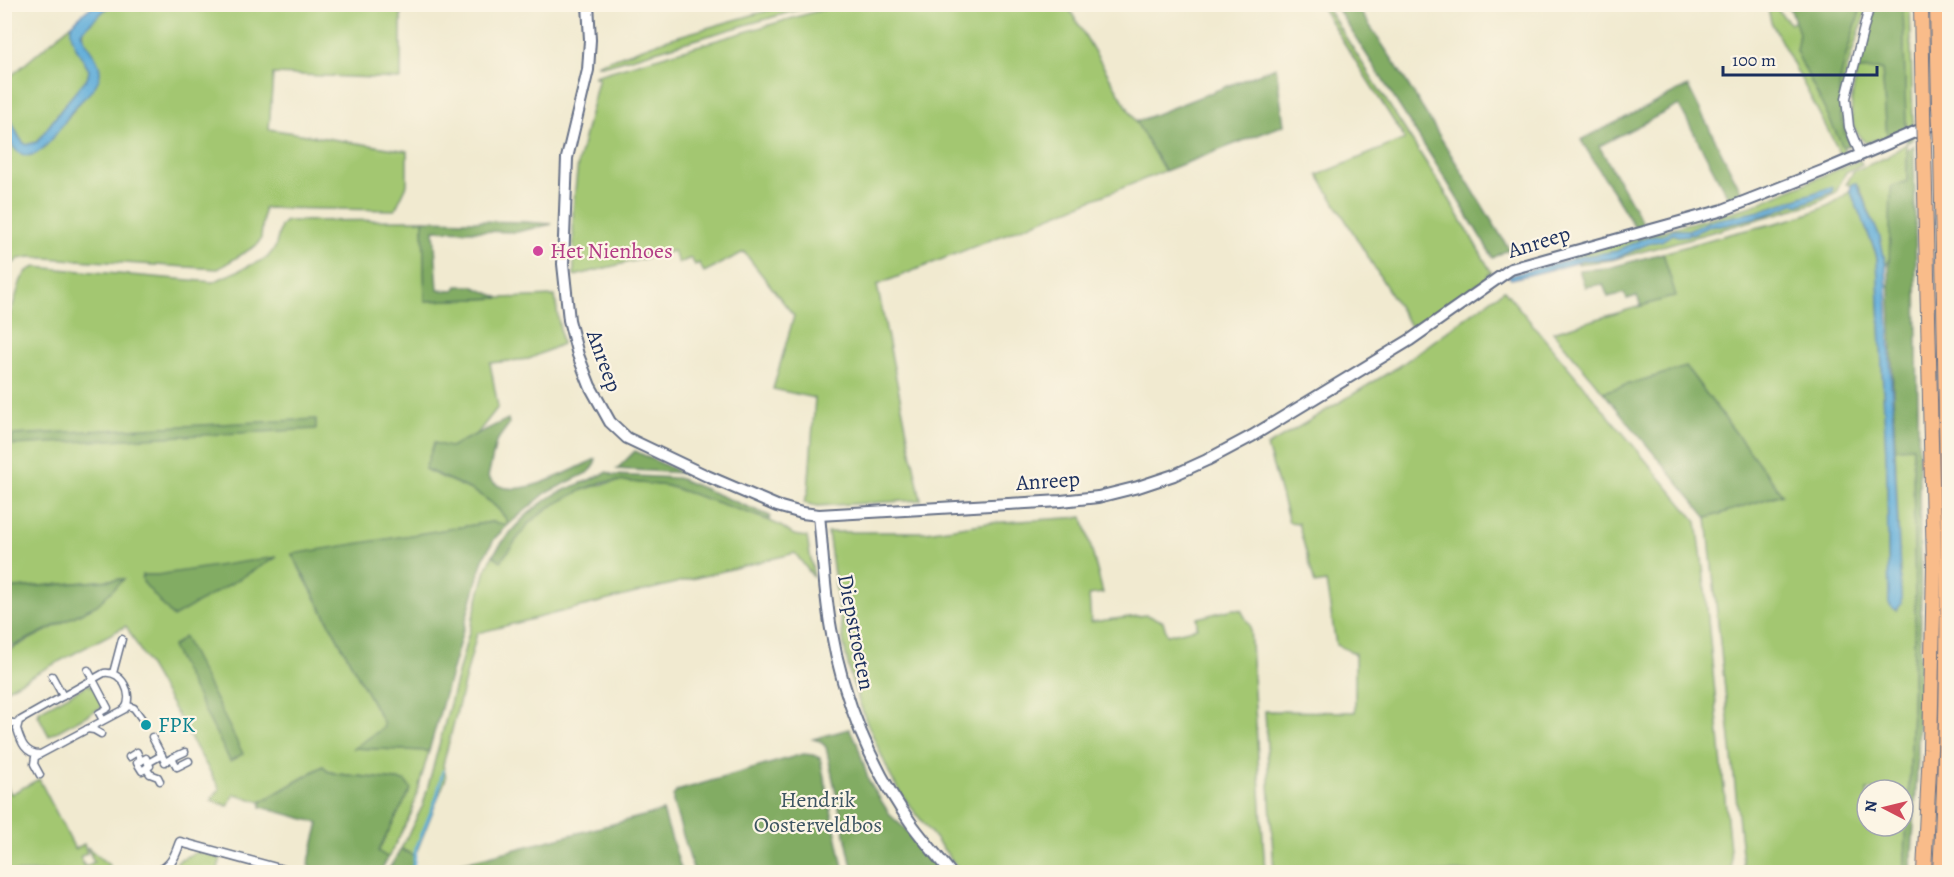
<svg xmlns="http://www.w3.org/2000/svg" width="1954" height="877" viewBox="0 0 1954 877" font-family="Alegreya,serif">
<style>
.green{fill:#a3c771;stroke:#5f7b68;stroke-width:1.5;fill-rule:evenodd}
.forest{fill:#82ac63;stroke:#4e6e60;stroke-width:1.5}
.water{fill:#60add9;stroke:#3e6e9c;stroke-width:1.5}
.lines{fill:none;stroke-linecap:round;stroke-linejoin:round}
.stream{stroke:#60add9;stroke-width:3}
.pedestrian-casing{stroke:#667086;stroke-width:9}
.minor-casing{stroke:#667086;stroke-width:11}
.tertiary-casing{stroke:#667086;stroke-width:14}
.trunk-casing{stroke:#667086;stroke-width:16}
.pedestrian{stroke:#fff;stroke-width:6}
.minor{stroke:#fff;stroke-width:8}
.tertiary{stroke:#fff;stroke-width:10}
.trunk{stroke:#f9bc8a;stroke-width:14}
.trunk-bridge-casing{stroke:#667086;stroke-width:16;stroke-linecap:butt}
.trunk-bridge{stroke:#f9bc8a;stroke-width:14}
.hotel-dot{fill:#d1479c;stroke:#fcf5e5;stroke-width:2}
.culture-dot{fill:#0f9aa8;stroke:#fcf5e5;stroke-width:2}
.labels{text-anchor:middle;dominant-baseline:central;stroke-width:4.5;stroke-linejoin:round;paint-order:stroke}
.street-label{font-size:22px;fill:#1b2f5e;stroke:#fcf5e5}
.hotel-label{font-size:22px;fill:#b23c85;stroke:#fcf5e5;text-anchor:start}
.culture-label{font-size:22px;fill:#0d838f;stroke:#fcf5e5;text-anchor:start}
.park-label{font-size:22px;fill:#3d5563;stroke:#fcf5e5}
</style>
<rect width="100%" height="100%" fill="#fcf5e5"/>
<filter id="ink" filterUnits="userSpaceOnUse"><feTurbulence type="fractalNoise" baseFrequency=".0167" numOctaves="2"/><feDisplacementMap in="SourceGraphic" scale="12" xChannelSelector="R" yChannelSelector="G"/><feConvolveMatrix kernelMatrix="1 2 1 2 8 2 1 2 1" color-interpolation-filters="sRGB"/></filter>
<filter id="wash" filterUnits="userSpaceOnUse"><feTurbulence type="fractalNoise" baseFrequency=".008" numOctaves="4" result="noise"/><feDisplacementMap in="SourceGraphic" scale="24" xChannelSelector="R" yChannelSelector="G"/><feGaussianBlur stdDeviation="1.35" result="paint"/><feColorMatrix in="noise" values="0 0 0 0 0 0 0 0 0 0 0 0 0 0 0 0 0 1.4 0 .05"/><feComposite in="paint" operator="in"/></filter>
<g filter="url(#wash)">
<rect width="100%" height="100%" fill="#f1ead0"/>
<g class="green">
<path d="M110,5H401V79L273,74L269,129L407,151V185L395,210L264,208L261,238L257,245L218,269L30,257L18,259L14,263L5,262L4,128L11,142L44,148L80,102L96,61L85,43L82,30Z"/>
<path d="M787,5H815L607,65H596L665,40Z"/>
<path d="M838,5H1067L1165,171L877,285L921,500L817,506L804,503L808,492L815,398L773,389L794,316L744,252L704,272L699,263L695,265L691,258L679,263L673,251L574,276L573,208L578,163L599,77H594V76Z"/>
<path d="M1325,5L1448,197L1492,273L1488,274V277L1412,329L1318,175L1405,139L1320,5Z"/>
<path d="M1767,5H1777L1779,12L1791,24L1795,21L1799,33L1796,51L1845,151L1841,155L1771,22Z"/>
<path d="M1862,5H1867L1866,11C1857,40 1841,75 1843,106C1843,120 1851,134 1850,148C1845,132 1840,118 1839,102C1837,74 1854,32 1862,5Z"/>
<path d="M1903,5H1910L1913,126L1906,128Z"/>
<path d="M72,24C68,38 83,58 89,70L88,77L67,102L37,142L26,145C15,137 16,123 5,114L4,82Z"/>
<path d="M1882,69L1887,136L1866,143C1844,126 1852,93 1857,70Z"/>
<path d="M1907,143V181L1891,237L1890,256L1886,266L1880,238L1859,187L1846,184L1854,171L1887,157Z"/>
<path d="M1860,160L1862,164L1846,172L1836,192L1819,202L1612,260L1578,264L1571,256L1752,206Z"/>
<path d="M1850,190L1875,251L1877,258L1887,476L1889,603L1895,610H1897L1901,598L1895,448L1913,447L1915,612L1910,769L1904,872H1744L1707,518L1782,494L1686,367L1603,392L1553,332L1675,296L1663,253C1685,247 1707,240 1730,234C1762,226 1828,215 1850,190ZM1867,790H1903V826H1867Z"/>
<path d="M423,220L425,301L555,296L562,344L529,359L490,363L498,407L477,434L450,447L425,469C454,485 492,492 509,524L508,525L491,522L292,555L384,724L383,728L355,748L429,751L411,814L388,858L378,852L410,790L404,781L338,774L327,771L323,766L261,802L234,794L228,806L211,800L220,789L126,626L5,690V652L97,605L123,579L5,589V331L21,280L27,271L35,267L213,282L267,258L275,248L281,226L286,221ZM142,575H157L174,617L143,582Z"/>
<path d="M1504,290L1697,522L1703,567L1732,872H1274L1265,711L1355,712V653L1336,645L1326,582L1315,584L1298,523L1289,522L1267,446L1398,367Z"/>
<path d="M623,481L668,486L744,511L779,525L794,535L807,537L814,578L795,553L477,633L443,765L446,778L415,856L401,849L423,805L480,591L486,570L493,555L500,560C509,548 518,533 529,523C554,499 589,484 623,481Z"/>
<path d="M1083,517L1103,593L1089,595L1091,622L1146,615L1163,621L1167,635L1197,628V618L1233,609L1241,610L1250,626L1265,872H961L901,794L891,777L865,718L851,678L844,645L828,532H926L988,523Z"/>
<path d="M89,684L91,687L93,686L104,706L49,736L38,715L40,714L39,711Z"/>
<path d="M39,779L75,849L84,844L87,853L80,857L85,867L94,862L87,847L110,866V872H5V782L11,794Z"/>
<path d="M197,852L221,858L217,872H168L181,859Z"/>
</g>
<g class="forest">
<path d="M1335,5H1356L1396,65L1509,249L1493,258L1443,175Z"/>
<path d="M1789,5H1862C1854,32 1838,72 1839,99C1839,115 1844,130 1849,145L1843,147L1796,51L1799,33Z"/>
<path d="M1876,5H1903L1906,127L1913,126V140L1907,143L1906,128L1887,136L1882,69L1857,70Z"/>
<path d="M1276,67L1284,125L1165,171L1136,122Z"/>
<path d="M1688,86L1743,195L1729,199L1679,105L1599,146L1644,225L1635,228L1581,140Z"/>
<path d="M1914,146L1921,611L1918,758L1911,872H1904L1910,769L1915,612L1913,447L1895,448L1889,263L1891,187L1907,181V150Z"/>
<path d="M423,220L524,222L552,224L517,232L434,230L438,290L454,291L457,286H472L500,298L425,301Z"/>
<path d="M1663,253L1676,296L1641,306L1637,296L1627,299L1624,293L1608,297L1603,284L1585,287L1579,270L1608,268Z"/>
<path d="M1686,367L1782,494L1707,518L1603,392Z"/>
<path d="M316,419V429L13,445L12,435Z"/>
<path d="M508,419L509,424L496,442L488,477C509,507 570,470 596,459L593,468L589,472L546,493L509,524C493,493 454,483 425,469L434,443L450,447Z"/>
<path d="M635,451L682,473L617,469Z"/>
<path d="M607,472L613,475L678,478L770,516L769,520L668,486L623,481L603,482L582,490L550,507L529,523L501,561L493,555C510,531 528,510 554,495C571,486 590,481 607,472Z"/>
<path d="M492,522L508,525L495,538L483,559L429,751L354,748L383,728L384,724L292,554Z"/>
<path d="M277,557L173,617L143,582L142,575H157Z"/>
<path d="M124,579L97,605L12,647V643L5,638V589Z"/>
<path d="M184,637L243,754L230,761L172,647Z"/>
<path d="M849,729L857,743L869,782L891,816L914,837L943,872H853L826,747L820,741L813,739Z"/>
<path d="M803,754L813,755L820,758L844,872H694L673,802V796L677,791Z"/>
<path d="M323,766L327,771L338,774L405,781L411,789L378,851L388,858L380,872H314L308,865L319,823L261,807V802Z"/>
<path d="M663,811L682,872H432L435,870Z"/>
<path d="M401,849L415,856L412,872H387Z"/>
</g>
<g class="water">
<path d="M93,5H110L81,32C85,46 101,59 100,74C98,89 80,100 72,111C62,124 36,173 15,149C7,139 4,127 5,114C16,123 15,137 26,145L37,142L67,102L88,77L89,70C84,61 66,35 72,25C76,18 87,11 93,5Z"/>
<path d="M1856,183L1880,238L1886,266L1901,598V604L1897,610L1892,608L1889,603L1887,476L1877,258L1875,250L1850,190L1852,184Z"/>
<path d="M1831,187L1833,188L1832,192L1801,204H1793L1769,214L1725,225H1713L1691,234L1689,232L1688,235L1678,236L1673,234L1661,241C1646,242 1631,253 1615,258C1603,261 1589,258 1578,262C1556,269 1534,274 1511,279L1508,276L1579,257L1617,251L1642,239L1663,235L1673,230H1688L1710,221L1760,211Z"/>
</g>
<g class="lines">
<path class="stream" d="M412,872L416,849L437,797L443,771"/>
</g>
</g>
<g filter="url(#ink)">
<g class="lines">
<g class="pedestrian-casing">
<g id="pedestrian">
<path d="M88,670L108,708L99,713L103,720"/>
<path d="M113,673L122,639"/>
<path d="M52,676L63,696"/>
<path d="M125,708L129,706L134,708L142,719"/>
<path d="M4,721L17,724"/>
<path d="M87,729L94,730L101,734"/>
<path d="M152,737L165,762L172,758"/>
<path d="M185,752L172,758L177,767L189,761"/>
<path d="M129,757L137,752L141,761L146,758L148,763L162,755"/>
<path d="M141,761L137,763L142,771L150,766L148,763"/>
<path d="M146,768L150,774L158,777L160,781"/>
<path d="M40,775L34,764L35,757L125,709C134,694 122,671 104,673L19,721L17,729C21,742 25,754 40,754"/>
</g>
</g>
<g class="minor-casing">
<g id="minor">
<path d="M1860,154L1849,127L1846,98L1870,4"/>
<path d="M157,872C172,866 175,856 180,842L291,872"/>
</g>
</g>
<g class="tertiary-casing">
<g id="tertiary">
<path d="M588,4L590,40L588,70L567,158L563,264L569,320L578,355L590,386L610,422L627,438L707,476L777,506L802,513L819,515L1061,501L1098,497L1138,487L1174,475L1207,460L1252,436L1410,340L1511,269L1723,210L1825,170L1950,117"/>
<path d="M819,515C823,553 824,591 831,629C843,699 871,768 913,826C925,842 938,857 950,872"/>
</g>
</g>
<g class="trunk-casing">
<g id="trunk">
<path d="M1921,4L1923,113"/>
<path d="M1937,4L1939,106"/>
<path d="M1924,872L1930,749L1934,567L1924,149"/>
<path d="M1940,872C1954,631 1945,388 1941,146"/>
</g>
</g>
<use href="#pedestrian" class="pedestrian"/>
<use href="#minor" class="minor"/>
<use href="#tertiary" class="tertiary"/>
<use href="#trunk" class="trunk"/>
<g class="trunk-bridge-casing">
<g id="trunk-bridge">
<path d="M1939,106L1941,146"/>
<path d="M1923,113L1924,149"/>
</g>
</g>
<use href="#trunk-bridge" class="trunk-bridge"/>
</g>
</g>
<circle class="hotel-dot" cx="538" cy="251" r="6"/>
<circle class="culture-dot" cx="146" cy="725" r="6"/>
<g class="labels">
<g class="street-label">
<text transform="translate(1539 242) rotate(-17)">Anreep</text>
<text transform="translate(604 361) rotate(70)">Anreep</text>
<text transform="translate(1048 481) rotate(-4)">Anreep</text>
<text transform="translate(856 632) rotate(79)">Diepstroeten</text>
</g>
<g class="hotel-label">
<text x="550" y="251">Het Nienhoes</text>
</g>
<g class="culture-label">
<text x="158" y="725">FPK</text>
</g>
<g class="park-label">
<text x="818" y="800">Hendrik<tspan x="818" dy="25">Oosterveldbos</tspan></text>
</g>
</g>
<rect width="1954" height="877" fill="none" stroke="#fcf5e5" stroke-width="24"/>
<g transform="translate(1885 808) rotate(277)"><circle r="28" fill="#fcf5e5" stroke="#a2a6af" stroke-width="1.5"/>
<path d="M0-4.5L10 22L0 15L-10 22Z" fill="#d1495b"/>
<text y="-9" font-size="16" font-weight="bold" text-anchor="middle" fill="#1b2f5e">N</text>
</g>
<path d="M1723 66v9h154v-9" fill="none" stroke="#1b2f5e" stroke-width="3"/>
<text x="1732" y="66" font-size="18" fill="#1b2f5e" stroke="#fcf5e5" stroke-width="4.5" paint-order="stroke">100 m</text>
</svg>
